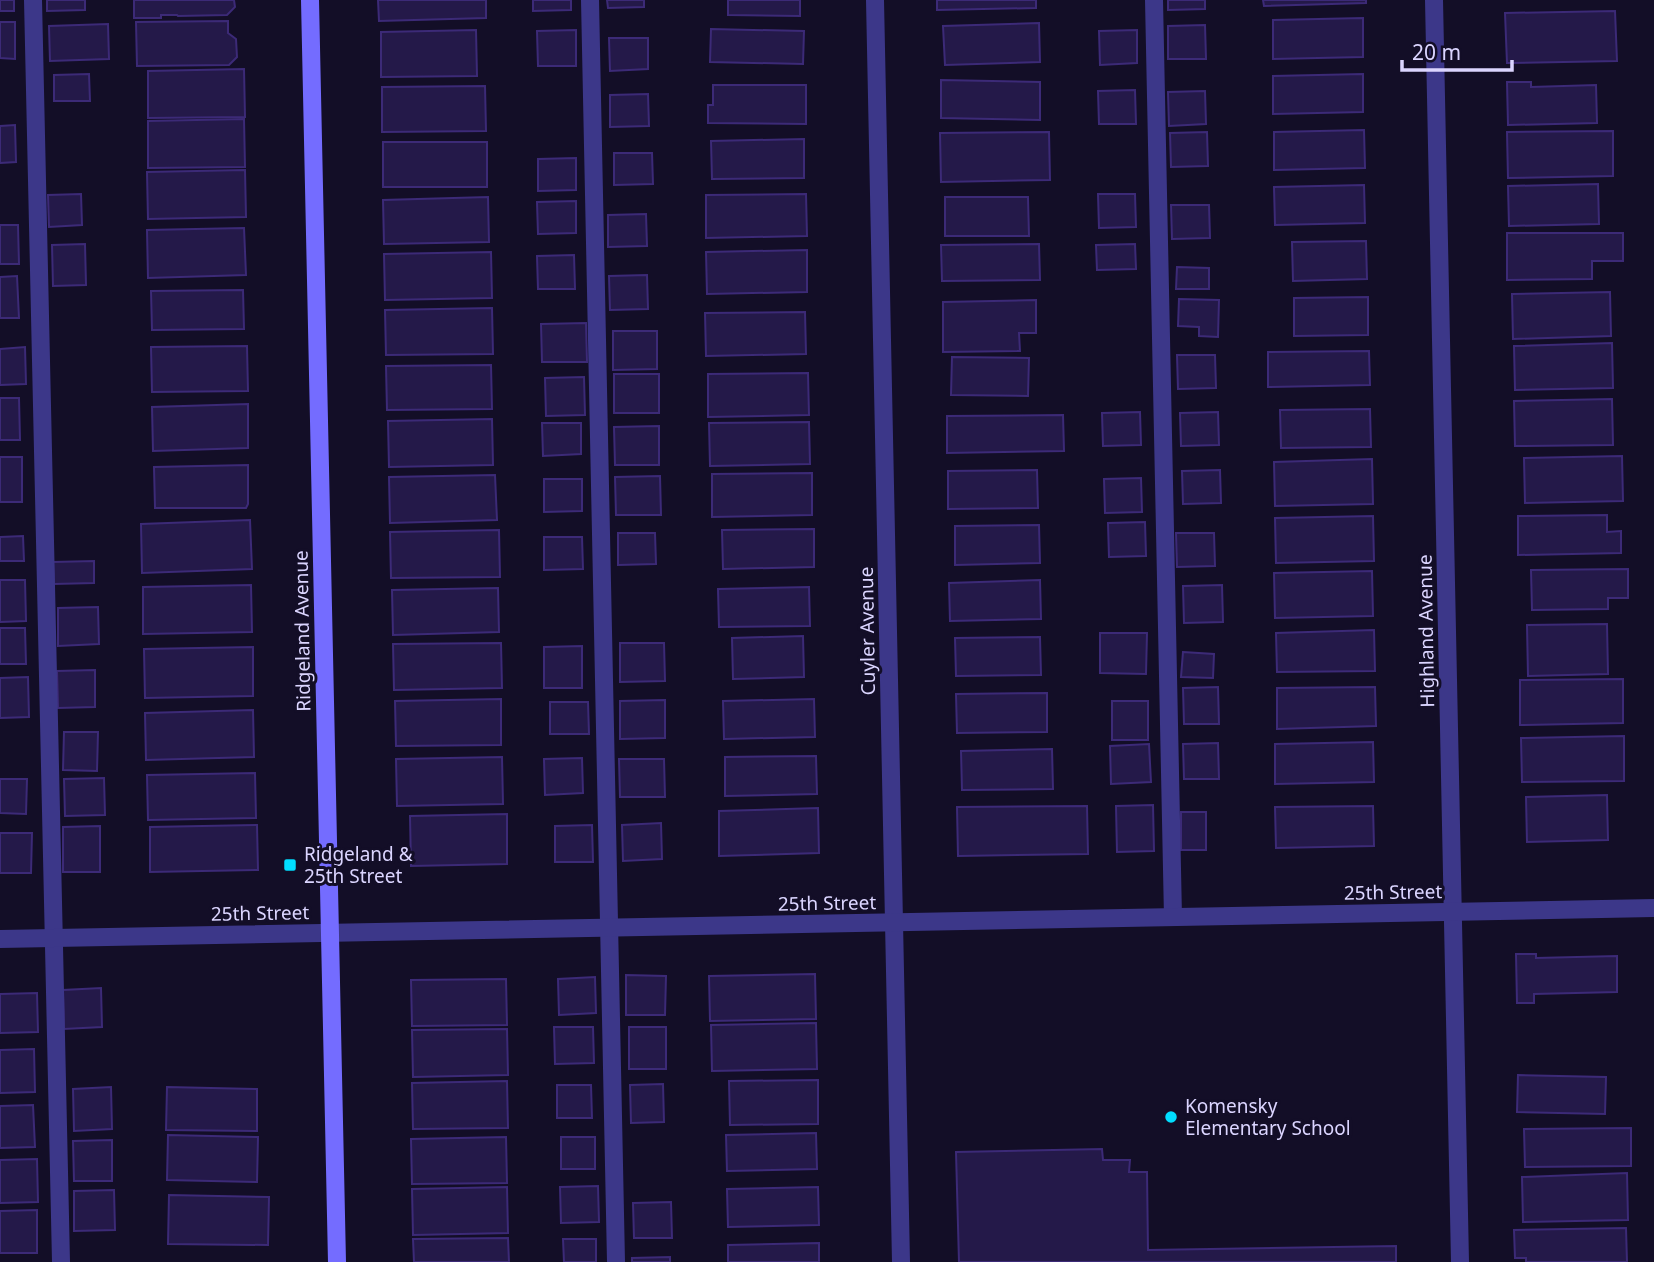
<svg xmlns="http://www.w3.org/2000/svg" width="1654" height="1262" viewBox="0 0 1654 1262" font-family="'Noto Sans',sans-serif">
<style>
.building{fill:#241949;stroke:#3c2a77;stroke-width:2}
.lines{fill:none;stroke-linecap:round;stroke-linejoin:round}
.lane{stroke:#3c3789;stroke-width:18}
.street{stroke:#3c3789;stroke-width:18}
.secondary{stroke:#746cff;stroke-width:18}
.poi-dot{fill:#01ddff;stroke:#130e27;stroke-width:2.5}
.labels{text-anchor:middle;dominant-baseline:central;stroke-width:6;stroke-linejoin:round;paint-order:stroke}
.street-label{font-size:19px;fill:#dbd5ff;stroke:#130e27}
.poi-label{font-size:19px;fill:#dbd5ff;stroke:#130e27;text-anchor:start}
</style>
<rect width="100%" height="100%" fill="#130e27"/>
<g class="building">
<rect x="0" y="0" width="14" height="11"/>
<path d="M47,0H85V10L47,11Z"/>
<path d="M134,0H234L235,7L227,15L178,16L177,15H161V18H134Z"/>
<path d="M378,0H486V18L379,21Z"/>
<path d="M533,0H571V10L533,11Z"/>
<path d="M607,0H644V7L608,8Z"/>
<path d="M728,0H800V16L728,15Z"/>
<path d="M937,0H1036V8L937,10Z"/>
<path d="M1168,0H1205V9L1168,10Z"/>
<path d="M1263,0H1366V3L1264,6Z"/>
<path d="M1615,11L1617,61L1507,63L1505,13Z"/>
<path d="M1363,18V57L1273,59V20Z"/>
<path d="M228,21V33L236,39L237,57L229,65L137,66L136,22Z"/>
<path d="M0,22H15V59L0,58Z"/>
<path d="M1039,23L1040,62L945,65L943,26Z"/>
<path d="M108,24L109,59L50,61L49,26Z"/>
<path d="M1205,25L1206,59H1168V26Z"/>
<path d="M711,29L804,31L803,64L710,62Z"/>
<path d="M476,30L477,76L381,77V32Z"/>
<path d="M576,30V66H538L537,31Z"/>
<path d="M1137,30V63L1100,65L1099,31Z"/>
<path d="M609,38H648V69L610,71Z"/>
<path d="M244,69L245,117L148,118V71Z"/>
<path d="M89,74L90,101H54V75Z"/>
<path d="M1363,74V112L1273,114V76Z"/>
<path d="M941,80L1040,82V120L941,118Z"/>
<path d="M1507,82H1531V87L1596,85L1597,123L1508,125Z"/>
<path d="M713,85H806V124L708,123V105H713Z"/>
<path d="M485,86L486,131L382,132V87Z"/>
<path d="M1135,90L1136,124H1099L1098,91Z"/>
<path d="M1205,91L1206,124L1169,126L1168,92Z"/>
<path d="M648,94L649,126L610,127V95Z"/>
<path d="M244,119L245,167L148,168V121Z"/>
<path d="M15,125L16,162L0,163V126Z"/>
<path d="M1364,130L1365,168L1274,170V132Z"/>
<path d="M1613,131V176L1508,178L1507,132Z"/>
<path d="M1049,132L1050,180L941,182L940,133Z"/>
<path d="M1207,132L1208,166L1171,167L1170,133Z"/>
<path d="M804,139V178L712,179L711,141Z"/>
<rect x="383" y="142" width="104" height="45"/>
<path d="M614,153H652L653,184L614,185Z"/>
<path d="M576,158V190L538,191V159Z"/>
<path d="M245,170L246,217L148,219L147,172Z"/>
<path d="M1598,184L1599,224L1509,226L1508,186Z"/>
<path d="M1364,185L1365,223L1275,225L1274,187Z"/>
<path d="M81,194L82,225L49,227L48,195Z"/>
<path d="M806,194L807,236L706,238V195Z"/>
<path d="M1098,194H1135L1136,227L1099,228Z"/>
<path d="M488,197L489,242L384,244L383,200Z"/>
<path d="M945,197H1028L1029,236H945Z"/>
<path d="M576,201V233L538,234L537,202Z"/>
<path d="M1171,205H1209L1210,238L1172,239Z"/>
<path d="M646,214L647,246L608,247V215Z"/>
<path d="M0,225H18L19,264H0Z"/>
<path d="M244,228L246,275L148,278L147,230Z"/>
<path d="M1507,233H1623V261H1592V279L1507,280Z"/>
<path d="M1366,241L1367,279L1293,281L1292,242Z"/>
<path d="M85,244L86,285L53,286L52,245Z"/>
<path d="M1039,244L1040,280L942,281L941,245Z"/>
<path d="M1135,244L1136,269L1097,270L1096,245Z"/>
<path d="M807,250V292L707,294L706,252Z"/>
<path d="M491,252L492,298L385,300L384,254Z"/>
<path d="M574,255L575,289H538L537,256Z"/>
<path d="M1177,267L1209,268V289H1176Z"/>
<path d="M647,275L648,309L610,310L609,276Z"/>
<path d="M17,276L19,318H0V277Z"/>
<path d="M243,290L244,329L152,330L151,291Z"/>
<path d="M1610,292L1611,336L1513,339L1512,294Z"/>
<path d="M1368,297V335L1294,336V298Z"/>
<path d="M1179,299L1219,300L1218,337L1199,336V327L1178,326Z"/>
<path d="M1036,300V333H1019L1020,351L943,352V302Z"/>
<path d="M492,308L493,354L386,355L385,310Z"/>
<path d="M805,312L806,354L706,356L705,313Z"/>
<path d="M586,323L587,362H542L541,324Z"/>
<path d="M613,331H657V369L613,370Z"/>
<path d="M1612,343L1613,388L1515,390L1514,346Z"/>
<path d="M247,346L248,391L152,392L151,347Z"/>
<path d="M25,347L26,384L0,385V349Z"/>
<path d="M1369,351L1370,385L1268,387V352Z"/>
<path d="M1177,355H1215L1216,388L1178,389Z"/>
<path d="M952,357L1029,358L1028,396L951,395Z"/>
<path d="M491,365L492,409L387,410L386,366Z"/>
<path d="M808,373L809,415L708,417V374Z"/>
<rect x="614" y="374" width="45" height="39"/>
<path d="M584,377L585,415L546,416L545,378Z"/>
<path d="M0,398H19L20,440H0Z"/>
<path d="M1612,399L1613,445L1515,446L1514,401Z"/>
<path d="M248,404V448L153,451L152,407Z"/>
<path d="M1370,409L1371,447L1281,448L1280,410Z"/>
<path d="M1140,412L1141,445L1103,446L1102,413Z"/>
<path d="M1218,412L1219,445L1181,446L1180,413Z"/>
<path d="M1063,415L1064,451L947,453V416Z"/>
<path d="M492,419L493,465L389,467L388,421Z"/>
<path d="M809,422L810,464L710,466L709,423Z"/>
<path d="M542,423H581V454L543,456Z"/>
<path d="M659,426V465H615L614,427Z"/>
<path d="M1622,456L1623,501L1525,503L1524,458Z"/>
<rect x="0" y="457" width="22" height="45"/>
<path d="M1372,459L1373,504L1275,506L1274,462Z"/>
<path d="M248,465V504L246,508H155L154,467Z"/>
<path d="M1037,470L1038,508L948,509V471Z"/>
<path d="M1220,470L1221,503L1183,504L1182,471Z"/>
<path d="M812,473V515L712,517V474Z"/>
<path d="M495,475L497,520L390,523L389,477Z"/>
<path d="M660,476L661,515H616L615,477Z"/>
<path d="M1141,478L1142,512L1105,513L1104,479Z"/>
<path d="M544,479H582V511L544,512Z"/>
<path d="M1607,515V532L1621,531V553L1518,555V516Z"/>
<path d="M1373,516L1374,561L1276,563L1275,518Z"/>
<path d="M250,520L252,569L142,573L141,524Z"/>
<path d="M1145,522L1146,556L1109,557L1108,523Z"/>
<path d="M1039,525L1040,563L955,565V526Z"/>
<path d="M814,529V567L723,569L722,530Z"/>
<path d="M499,530L500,577L391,578L390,532Z"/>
<path d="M618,533H655L656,564L618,565Z"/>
<path d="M1176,533H1214L1215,566L1177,567Z"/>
<path d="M23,536L24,561H0V537Z"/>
<path d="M544,537H582L583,569L544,570Z"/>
<path d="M94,561V583L54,584L53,562Z"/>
<path d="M1628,569V598H1608V609L1532,610L1531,570Z"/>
<path d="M1372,571L1373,616L1275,618L1274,573Z"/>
<path d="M0,580H25L26,621L0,622Z"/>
<path d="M1040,580L1041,619L950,621L949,583Z"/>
<path d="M251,585L252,632L143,634V587Z"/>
<path d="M1222,585L1223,622L1184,623L1183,586Z"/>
<path d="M809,587L810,626L719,627L718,589Z"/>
<path d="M498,588L499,632L393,635L392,590Z"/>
<path d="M98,607L99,644L58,646V608Z"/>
<path d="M1607,624L1608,674L1528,676L1527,625Z"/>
<path d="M0,628H25L26,664H0Z"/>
<path d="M1374,630L1375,671L1277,672L1276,633Z"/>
<path d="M1100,633H1147L1146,674L1100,673Z"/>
<path d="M803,636L804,677L733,679L732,638Z"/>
<path d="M1040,637L1041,675L956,676L955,638Z"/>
<path d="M501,643L502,688L394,690L393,644Z"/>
<path d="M620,643H664L665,681L620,682Z"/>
<path d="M582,646V688H544V647Z"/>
<path d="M253,647V696L145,698L144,649Z"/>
<path d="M1183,652L1214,654L1213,678L1181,677Z"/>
<path d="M95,670V707L58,708L57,671Z"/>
<path d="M28,677L29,717L0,718V678Z"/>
<path d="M1623,679V723L1520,725V680Z"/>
<path d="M1218,687L1219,724H1184L1183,688Z"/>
<path d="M1375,687L1376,726L1277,729V688Z"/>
<path d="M1047,693V732L957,733L956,694Z"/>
<path d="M501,699V745L396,746L395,701Z"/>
<path d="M814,699L815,737L724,739L723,701Z"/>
<path d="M665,700V738L620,739V701Z"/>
<rect x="1112" y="701" width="36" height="39"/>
<path d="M550,702H588L589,734H550Z"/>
<path d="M253,710L254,757L146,760L145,713Z"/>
<path d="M64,732H98L97,771L63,770Z"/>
<path d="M1624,736V781L1522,782L1521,738Z"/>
<path d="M1373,742L1374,782L1275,784V744Z"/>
<path d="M1218,743L1219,779H1184L1183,744Z"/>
<path d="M1149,744L1151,782L1111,784L1110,746Z"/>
<path d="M1052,749L1053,789L962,790L961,751Z"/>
<path d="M816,756L817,794L725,796V757Z"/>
<path d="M502,757L503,804L397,806L396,759Z"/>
<path d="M582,758L583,793L545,795L544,759Z"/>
<path d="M619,759H664L665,797H620Z"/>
<path d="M255,773L256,818L148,820L147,775Z"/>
<path d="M104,778L105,815L65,816L64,779Z"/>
<path d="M0,779H27L26,814L0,813Z"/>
<path d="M1607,795L1608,840L1527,842L1526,797Z"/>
<path d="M1153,805L1154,851L1117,852L1116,806Z"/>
<path d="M1087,806L1088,854L958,856L957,807Z"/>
<path d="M1373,806L1374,846L1276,848L1275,807Z"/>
<path d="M818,808L819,853L719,856V811Z"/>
<rect x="1181" y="812" width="25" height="38"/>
<path d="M507,814V864L411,866L410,816Z"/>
<path d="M661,823L662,859L623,861L622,825Z"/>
<path d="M257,825L258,870L150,872V827Z"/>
<path d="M592,825L593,862H555V826Z"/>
<path d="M100,826V872H63V827Z"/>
<path d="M0,833H32L31,873H0Z"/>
<path d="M1516,954H1536V958L1617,956V992L1534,994V1003H1517Z"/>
<path d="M815,974L816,1019L710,1021L709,976Z"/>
<path d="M626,975L666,976L665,1015H626Z"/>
<path d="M595,977L596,1013L559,1015L558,979Z"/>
<path d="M506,979L507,1025L412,1026L411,980Z"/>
<path d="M101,988L102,1027L64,1029L63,990Z"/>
<path d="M37,993L38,1032L0,1033V994Z"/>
<path d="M816,1023L817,1069L712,1071L711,1025Z"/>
<path d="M554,1027H593L594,1063L555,1064Z"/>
<rect x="629" y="1027" width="37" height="42"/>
<path d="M507,1029L508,1075L413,1077L412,1030Z"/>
<path d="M34,1049L35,1092L0,1093V1050Z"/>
<path d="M1518,1075L1606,1077L1605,1114L1517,1112Z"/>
<path d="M818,1080V1124L730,1125L729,1081Z"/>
<path d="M507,1081L508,1128L413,1129L412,1083Z"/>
<path d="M663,1084L664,1122L631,1123L630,1085Z"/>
<path d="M557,1085H591L592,1118H557Z"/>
<path d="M111,1087L112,1129L74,1131L73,1089Z"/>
<path d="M167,1087L257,1089V1131L166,1130Z"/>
<path d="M33,1105L35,1147L0,1148V1106Z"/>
<path d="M1631,1128V1166L1525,1167L1524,1129Z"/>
<path d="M816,1133L817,1169L727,1171L726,1135Z"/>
<path d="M168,1135L258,1137L257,1182L167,1180Z"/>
<path d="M506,1137L507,1183L412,1184L411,1139Z"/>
<rect x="561" y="1137" width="34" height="32"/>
<path d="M112,1140V1181H74L73,1141Z"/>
<path d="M1102,1149L1103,1160H1130L1129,1172H1147L1148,1250L1396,1246V1262H959L956,1152Z"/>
<path d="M37,1159L38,1202L0,1203V1160Z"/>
<path d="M1627,1173L1628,1220L1523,1222L1522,1177Z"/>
<path d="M598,1186L599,1222L561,1223L560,1187Z"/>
<path d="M507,1187L508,1233L413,1235L412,1189Z"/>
<path d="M818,1187L819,1225L728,1227L727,1189Z"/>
<path d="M114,1190L115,1230L74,1231V1191Z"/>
<path d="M169,1195L269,1197L268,1245L168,1244Z"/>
<path d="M671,1202L672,1238H634L633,1203Z"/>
<path d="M37,1210V1253H0V1211Z"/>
<path d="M1626,1228L1627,1262H1526V1258H1515L1514,1230Z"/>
<path d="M508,1238L509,1262H414L413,1239Z"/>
<path d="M563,1239H596V1262H564Z"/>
<path d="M819,1243V1262H728V1245Z"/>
<path d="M670,1257V1262H632V1258Z"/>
</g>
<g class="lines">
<g class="lane">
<path d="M33,0L61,1262"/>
<path d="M590,0L616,1262"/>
<path d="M1154,0L1173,917"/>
</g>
<g class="street">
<path d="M875,0L901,1262"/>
<path d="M1434,0L1460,1262"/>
<path d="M0,939L1654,908"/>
</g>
<path class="secondary" d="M310,0L337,1262"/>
</g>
<g class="poi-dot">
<rect x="283" y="858" width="14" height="14" rx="3.5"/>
<circle cx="1171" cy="1117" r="7"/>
</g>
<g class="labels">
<g class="street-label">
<text transform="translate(302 631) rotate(-91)">Ridgeland Avenue</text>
<text transform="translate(867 631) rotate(-91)">Cuyler Avenue</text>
<text transform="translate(1426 631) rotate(-91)">Highland Avenue</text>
<text transform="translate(1393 892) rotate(-1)">25th Street</text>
<text transform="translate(827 903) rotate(-1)">25th Street</text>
<text transform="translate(260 913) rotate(-1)">25th Street</text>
</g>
<g class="poi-label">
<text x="304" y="854">Ridgeland &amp;<tspan x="304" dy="22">25th Street</tspan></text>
<text x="1185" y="1106">Komensky<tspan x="1185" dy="22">Elementary School</tspan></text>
</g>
</g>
<path d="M1402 60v10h110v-10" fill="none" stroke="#dbd5ff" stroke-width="3.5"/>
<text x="1412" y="60" font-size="21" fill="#dbd5ff" stroke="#130e27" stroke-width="5" paint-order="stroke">20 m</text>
</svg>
